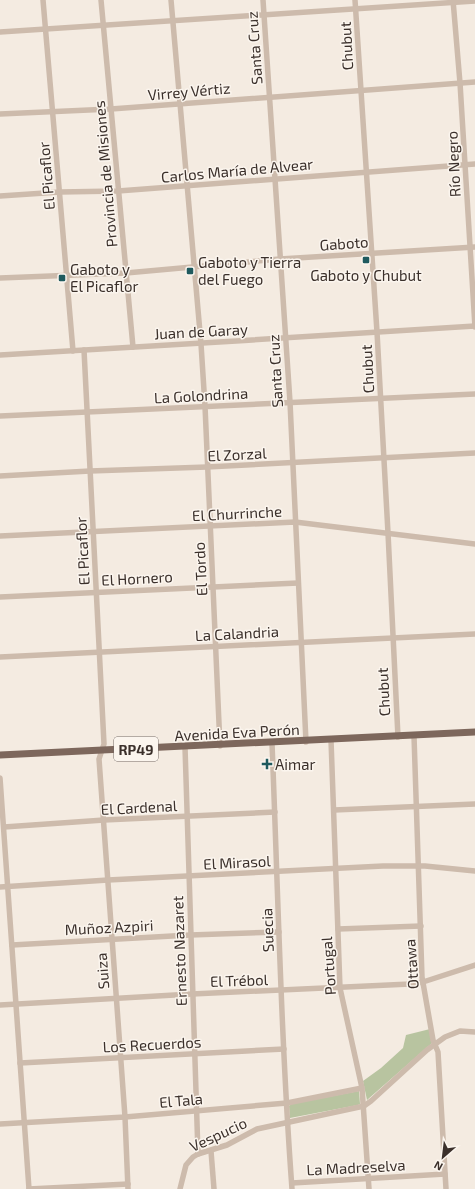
<svg xmlns="http://www.w3.org/2000/svg" width="475" height="1189" viewBox="0 0 475 1189" font-family="'Exo 2',sans-serif">
<style>
.green{fill:#b8c4a0}
.lines{fill:none;stroke-linecap:round;stroke-linejoin:round}
.minor{stroke:#cdbbac;stroke-width:5.5}
.major{stroke:#7d675c;stroke-width:7}
.poi-dot{fill:#1f5a5e;stroke:#fbf5ee;stroke-width:1.5}
.labels{text-anchor:middle;dominant-baseline:central;stroke-width:3;stroke-linejoin:round;paint-order:stroke}
.shield{fill:#fbf5ee;stroke:#756b66;stroke-width:1}
.shield-label{font-size:14px;font-weight:bold;fill:#3b302b}
.street-label{font-size:15px;fill:#3b302b;stroke:#fbf5ee}
.poi-label{font-size:15px;fill:#3b302b;stroke:#fbf5ee;text-anchor:start}
</style>
<rect width="100%" height="100%" fill="#f4ebe1"/>
<g class="green">
<path d="M430,1029L432,1043L367,1100L363,1081L381,1068L403,1048L406,1035Z"/>
<path d="M359,1091L360,1104L358,1105L290,1118L289,1106L291,1104Z"/>
</g>
<g class="lines">
<g class="minor">
<path d="M43,0L73,351"/>
<path d="M101,0L133,347"/>
<path d="M171,0L201,344L205,406L220,746"/>
<path d="M263,0L290,402L306,742"/>
<path d="M355,0L377,332L388,533L398,737"/>
<path d="M453,0L460,83L475,327"/>
<path d="M0,32L475,1"/>
<path d="M0,114L111,109L475,82"/>
<path d="M0,196L60,192L118,191L475,164"/>
<path d="M0,278L126,273L280,259L475,247"/>
<path d="M84,350L104,744L99,759L125,1117L128,1189"/>
<path d="M0,355C158,346 317,336 475,326"/>
<path d="M0,416L475,394"/>
<path d="M0,476L90,471L207,467L475,453"/>
<path d="M0,536L295,522L475,544"/>
<path d="M0,597L298,583"/>
<path d="M0,657L475,634"/>
<path d="M414,736L422,977L433,1040L438,1052L446,1189"/>
<path d="M331,740L340,988L362,1088L369,1189"/>
<path d="M272,743C278,892 281,1040 292,1189"/>
<path d="M185,747L198,1154"/>
<path d="M0,778L29,1189"/>
<path d="M334,810L475,804"/>
<path d="M4,827L104,820L275,812"/>
<path d="M0,887L108,880L383,866H425L475,871"/>
<path d="M338,929L421,926"/>
<path d="M12,945L190,935L279,932"/>
<path d="M0,1005L192,994L410,984L423,982L475,965"/>
<path d="M20,1063L284,1049"/>
<path d="M0,1124L125,1117L287,1103L362,1088"/>
<path d="M211,1151L214,1189"/>
<path d="M292,1183L445,1174"/>
<path d="M29,1189L128,1184"/>
<path d="M180,1189L186,1165L193,1157L198,1154L227,1145L257,1129L364,1106L371,1101L427,1050L445,1037L460,1031L475,1032"/>
</g>
<path class="major" d="M0,755L475,732"/>
</g>
<g class="poi-dot">
<rect x="362" y="256" width="8" height="8" rx="2"/>
<rect x="186" y="267" width="8" height="8" rx="2"/>
<rect x="58" y="274" width="8" height="8" rx="2"/>
<path d="M265 758h4v4h4v4h-4v4h-4v-4h-4v-4h4z"/>
</g>
<g class="labels">
<rect class="shield" x="114" y="737" width="44" height="24" rx="3"/>
<g class="shield-label">
<text x="136" y="749">RP49</text>
</g>
<g class="street-label">
<text transform="translate(346 46) rotate(-93)">Chubut</text>
<text transform="translate(254 48) rotate(-94)">Santa Cruz</text>
<text transform="translate(189 91) rotate(-5)">Virrey Vértiz</text>
<text transform="translate(453 164) rotate(-93)">Río Negro</text>
<text transform="translate(237 170) rotate(-5)">Carlos María de Alvear</text>
<text transform="translate(105 174) rotate(-95)">Provincia de Misiones</text>
<text transform="translate(46 176) rotate(-95)">El Picaflor</text>
<text transform="translate(344 243) rotate(-4)">Gaboto</text>
<text transform="translate(201 331) rotate(-3)">Juan de Garay</text>
<text transform="translate(367 369) rotate(-93)">Chubut</text>
<text transform="translate(275 371) rotate(-93)">Santa Cruz</text>
<text transform="translate(201 395) rotate(-3)">La Golondrina</text>
<text transform="translate(237 454) rotate(-3)">El Zorzal</text>
<text transform="translate(237 513) rotate(-3)">El Churrinche</text>
<text transform="translate(82 551) rotate(-93)">El Picaflor</text>
<text transform="translate(200 569) rotate(-93)">El Tordo</text>
<text transform="translate(137 578) rotate(-3)">El Hornero</text>
<text transform="translate(237 633) rotate(-3)">La Calandria</text>
<text transform="translate(383 692) rotate(-93)">Chubut</text>
<text transform="translate(237 732) rotate(-3)">Avenida Eva Perón</text>
<text transform="translate(139 807) rotate(-3)">El Cardenal</text>
<text transform="translate(237 862) rotate(-3)">El Mirasol</text>
<text transform="translate(109 927) rotate(-3)">Muñoz Azpiri</text>
<text transform="translate(267 930) rotate(-92)">Suecia</text>
<text transform="translate(179 951) rotate(-92)">Ernesto Nazaret</text>
<text transform="translate(411 964) rotate(-94)">Ottawa</text>
<text transform="translate(328 966) rotate(-94)">Portugal</text>
<text transform="translate(102 971) rotate(-94)">Suiza</text>
<text transform="translate(239 980) rotate(-2)">El Trébol</text>
<text transform="translate(152 1044) rotate(-3)">Los Recuerdos</text>
<text transform="translate(181 1100) rotate(-5)">El Tala</text>
<text transform="translate(218 1134) rotate(-25)">Vespucio</text>
<text transform="translate(356 1167) rotate(-3)">La Madreselva</text>
</g>
<g class="poi-label">
<text x="198" y="262">Gaboto y Tierra<tspan x="198" dy="17">del Fuego</tspan></text>
<text x="70" y="269">Gaboto y<tspan x="70" dy="17">El Picaflor</tspan></text>
<text x="366" y="275" text-anchor="middle">Gaboto y Chubut</text>
<text x="275" y="764">Aimar</text>
</g>
</g>
<g transform="translate(443 1157) rotate(208)" stroke="#fbf5ee" stroke-width="3" paint-order="stroke">
<path d="M0-3L7 15L0 10L-7 15Z" fill="#3b302b"/>
<text y="-6" font-size="11" font-weight="bold" text-anchor="middle" fill="#3b302b">N</text>
</g>
</svg>
